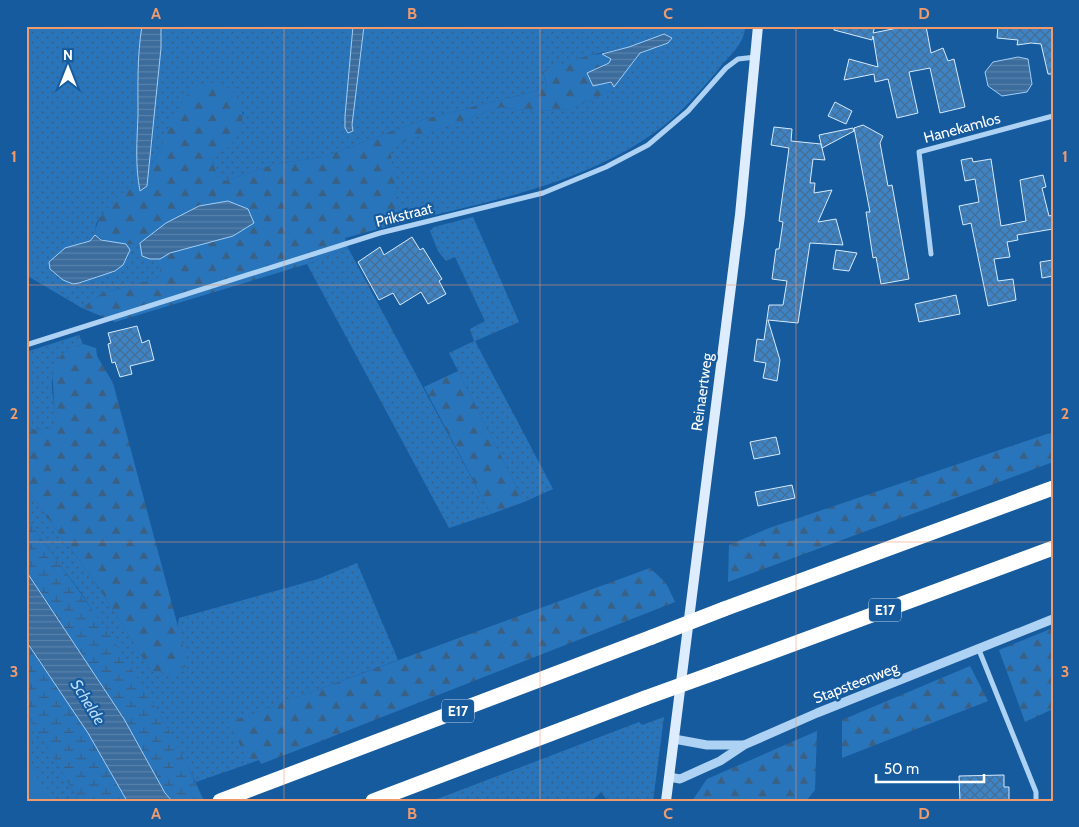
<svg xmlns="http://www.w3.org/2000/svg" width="1079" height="827" viewBox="0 0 1079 827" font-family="Cabin,sans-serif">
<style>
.grass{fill:url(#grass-dots)}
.forest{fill:url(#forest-firs)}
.wetland{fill:url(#wetland-marsh)}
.park{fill:#2975bc}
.water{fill:url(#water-rules);stroke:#a0cef6}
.building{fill:url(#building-cross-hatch);stroke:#d6eafd}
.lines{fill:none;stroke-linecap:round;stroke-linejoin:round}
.minor{stroke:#aed2f3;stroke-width:5}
.tertiary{stroke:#aed2f3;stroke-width:9}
.secondary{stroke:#ddedfd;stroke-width:10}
.motorway{stroke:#fff;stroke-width:15}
.motorway-bridge{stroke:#fff;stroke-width:15}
.grid{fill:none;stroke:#f19b6d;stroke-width:1;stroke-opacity:0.55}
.labels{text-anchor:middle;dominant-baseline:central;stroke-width:4.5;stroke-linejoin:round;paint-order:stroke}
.shield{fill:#165b9e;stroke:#b9cee2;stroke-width:1}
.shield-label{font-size:14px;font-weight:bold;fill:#fff}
.street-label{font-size:15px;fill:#fff;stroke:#165b9e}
.water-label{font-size:16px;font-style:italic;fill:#bbdcf9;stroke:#165b9e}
.neatline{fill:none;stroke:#f19b6d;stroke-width:2}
.grid-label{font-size:16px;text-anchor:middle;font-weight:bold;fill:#f19b6d}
</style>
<defs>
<pattern id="grass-dots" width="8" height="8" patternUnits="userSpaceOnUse" patternTransform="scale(1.25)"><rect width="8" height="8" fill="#2975bc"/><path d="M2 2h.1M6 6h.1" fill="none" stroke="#3a6084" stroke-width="1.8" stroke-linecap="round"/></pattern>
<pattern id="forest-firs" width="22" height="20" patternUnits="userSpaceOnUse" patternTransform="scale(1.25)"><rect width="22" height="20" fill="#2975bc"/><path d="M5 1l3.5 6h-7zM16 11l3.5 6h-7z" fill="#3a6084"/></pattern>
<pattern id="wetland-marsh" width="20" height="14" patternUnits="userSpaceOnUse" patternTransform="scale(1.25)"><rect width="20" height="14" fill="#2975bc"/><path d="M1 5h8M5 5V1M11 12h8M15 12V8" fill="none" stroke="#3a6084"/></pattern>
<pattern id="water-rules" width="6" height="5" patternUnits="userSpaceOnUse" patternTransform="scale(1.25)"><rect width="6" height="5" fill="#3b6c9c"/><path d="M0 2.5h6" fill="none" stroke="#5882ab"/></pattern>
<pattern id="building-cross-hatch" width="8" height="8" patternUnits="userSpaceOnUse" patternTransform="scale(1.25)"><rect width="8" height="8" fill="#3e84c5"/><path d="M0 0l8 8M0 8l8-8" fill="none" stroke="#446e95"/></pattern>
</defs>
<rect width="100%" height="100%" fill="#165b9e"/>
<g class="grass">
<path d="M26,26H745C745,45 728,56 718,70C701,90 683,111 662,127C589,183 488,202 400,223L389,147L500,107L535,111L570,109L610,91L640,53L668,43L672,38L664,34L629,47L590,55L543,72L547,88L422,120L324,157L276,164L225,181L217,176L212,160L237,137L244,112L179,107C167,136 156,164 134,186C121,199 105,207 96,224C95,228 96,232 95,235C88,251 84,265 79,283L115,271L130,250L126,244L140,243L141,250L150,259H160V276L153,280L103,293L82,308L26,275Z"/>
<path d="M473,217L519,322L475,341L553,489L524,502L449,353L474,341L470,329L485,321L455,257L446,261L438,251L430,231L434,227Z"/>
<path d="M348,248L491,514L449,528L307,264Z"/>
<path d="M79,335L83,344C74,346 71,350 64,357C42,386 57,391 55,422L50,428L35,430L26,426V352Z"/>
<path d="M26,488L100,589L151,671L185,653L177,631L179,618L318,579L357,563L398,660L231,722L248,764L196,782L161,717L84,597L26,518Z"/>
<path d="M26,711L28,714L79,801H26Z"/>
<path d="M664,717L653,801L607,800L601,792L592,801H432L639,722L642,725Z"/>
</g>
<g class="forest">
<path d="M602,54L611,59L609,63L598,67L604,82H611L614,87L610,91L570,109L535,111L500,107L390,147L400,223L345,238L348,248L307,264L115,322L82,308L103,293L153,280L160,276V259L169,253L233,236L254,223L248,209L177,218L140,243C126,246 106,243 95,235C96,207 136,187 151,165C167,144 173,104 194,89C224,68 256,105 237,137C232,145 220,153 212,160L217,176L225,181L276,164L324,157L422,120L547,88L543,71L590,55Z"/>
<path d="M83,344L96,348L97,356L113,383L185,653V667L174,674L151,671L100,589L26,488V426L35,430L50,428L55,422C57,392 39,355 83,344Z"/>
<path d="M458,371L524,502L491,514L424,387Z"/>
<path d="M1053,432V462L728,582L729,545L769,528Z"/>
<path d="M650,568L666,583L675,602L316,743L261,764L259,760L248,764L230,722Z"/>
<path d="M1053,628V709L1025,722L999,650Z"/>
<path d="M970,666L988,701L842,758V720Z"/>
<path d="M817,731L815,790L806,801H692L707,779Z"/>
</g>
<g class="wetland">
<path d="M26,518C92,608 159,699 204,801H172L165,793L124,719L26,571Z"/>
<path d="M26,641L88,733L127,801H79L26,711Z"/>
</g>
<path class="park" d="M26,758L51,801H26Z"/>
<g class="water">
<path d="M142,26H161V48L147,186L140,191C135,166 137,140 138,115C138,85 137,56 142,26Z"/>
<path d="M353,26H364L352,125L353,131L348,133L345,128V116Z"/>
<path d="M664,34L672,38L668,43L640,53L614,87L611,82L593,86L587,73L609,63L611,59L602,54L629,47Z"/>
<path d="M1018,57L1028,59L1032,84L1027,92L1002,96L988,86L985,72L993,62Z"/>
<path d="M228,201L248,209L254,223L233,236L170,253L160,259H150L142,256L140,243L166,223L199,206Z"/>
<path d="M95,235L101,240L126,244L130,250L123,265L115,271L79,283L73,284L63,280L50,269L49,262L65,248L90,241Z"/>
<path d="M26,571L124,719L165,793L172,801H127L88,733L26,641Z"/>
</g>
<g class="building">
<path d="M834,26H875L873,33L907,26H926L931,53L943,48L948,61L954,59L965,107L940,113L930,68L909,72L918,113L897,118L888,79L875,82L874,74L844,80L849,59L878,67L873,36L872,40L834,30Z"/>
<path d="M998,26L1053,27V74H1048L1041,44L1031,43L1017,45L1018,40L997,38Z"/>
<path d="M835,102L852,111L846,124L828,116Z"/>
<path d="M863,125L883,136L880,143L888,186L892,185L909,279L881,284L876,257L873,258L866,212H870L854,128Z"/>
<path d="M774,127L792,129L791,141L821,144L825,160L813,159L810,183H815L814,193L832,190L818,222L836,219L843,245L810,243L798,323L768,320L780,360L777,381L763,378L766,363L754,361L757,339L764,340L769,305H783L787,281L772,279L776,249H779L783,222L779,221L789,148L771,145Z"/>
<path d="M853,128L854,131L822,148L819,135Z"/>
<path d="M972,158L973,162L991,159L1001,226L1026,221L1020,180L1043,175L1046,187L1042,188L1049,216L1053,215V229L1017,235L1018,240L1007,242L1010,257L994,259L998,281L1013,279L1016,300L988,306L971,223L963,225L959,206L979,202L975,179L965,181L961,160Z"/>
<path d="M412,237L420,250L423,248L442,279L439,281L446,294L428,304L421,292L400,305L393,293L379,300L358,262L380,247L384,255Z"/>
<path d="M836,250L857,253L849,271L833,269Z"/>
<path d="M1053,260V276L1042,278L1040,262Z"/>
<path d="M956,295L960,314L919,322L915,304Z"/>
<path d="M137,326L142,343L149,340L154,360L130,366L132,374L120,377L115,362L112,363L108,344L111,343L108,333Z"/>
<path d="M776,437L780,454L754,459L750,442Z"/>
<path d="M792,485L795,498L758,506L755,492Z"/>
<path d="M1004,775V787H1009V801H960L959,776Z"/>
</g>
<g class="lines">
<g class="minor">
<path d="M931,254L919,152L1053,116"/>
<path d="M26,345L380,233L543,193L606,167L648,145L688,111L726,68L738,59L756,57"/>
<path d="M979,650L1036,792V801"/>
</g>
<g class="tertiary">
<path d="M674,739L707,745H743"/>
<path d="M669,777L680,779L720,761L744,745L817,713L1053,619"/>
</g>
<path class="secondary" d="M666,801L740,215L758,26"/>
<g class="motorway">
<path d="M724,609L1053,488"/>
<path d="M717,672L1053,548"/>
<path d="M220,801L652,637"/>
<path d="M373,801L645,698"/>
</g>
<g class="motorway-bridge">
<path d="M652,637L724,609"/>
<path d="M645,698L717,672"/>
</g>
</g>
<path class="grid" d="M284,26V801M540,26V801M796,26V801M26,285H1053M26,542H1053"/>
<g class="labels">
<g class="shield">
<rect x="869" y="598.5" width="32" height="23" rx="4"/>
<rect x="442" y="699.5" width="32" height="23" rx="4"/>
</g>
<g class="shield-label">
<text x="885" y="610">E17</text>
<text x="458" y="711">E17</text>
</g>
<g class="street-label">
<text transform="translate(962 128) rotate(-15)">Hanekamlos</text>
<text transform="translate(404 215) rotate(-14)">Prikstraat</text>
<text transform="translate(702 392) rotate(-82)">Reinaertweg</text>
<text transform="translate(856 683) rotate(-21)">Stapsteenweg</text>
</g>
<g class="water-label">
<text transform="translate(88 702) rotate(58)">Schelde</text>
</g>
</g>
<rect width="1079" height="827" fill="none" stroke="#165b9e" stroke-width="55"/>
<g transform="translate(68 68)" stroke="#165b9e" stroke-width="4" paint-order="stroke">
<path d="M0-4L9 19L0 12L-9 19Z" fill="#ffffff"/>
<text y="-8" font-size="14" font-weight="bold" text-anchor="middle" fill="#ffffff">N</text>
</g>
<path d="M876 774v8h108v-8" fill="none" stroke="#ffffff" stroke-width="2.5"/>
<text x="884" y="774" font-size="15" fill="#ffffff" stroke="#165b9e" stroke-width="4" paint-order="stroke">50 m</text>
<rect x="28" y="28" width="1024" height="772" class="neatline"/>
<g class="grid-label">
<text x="156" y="19">A</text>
<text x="412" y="19">B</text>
<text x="668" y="19">C</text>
<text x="924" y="19">D</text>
<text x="14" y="162">1</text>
<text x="1065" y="162">1</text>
<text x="14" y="419">2</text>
<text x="1065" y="419">2</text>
<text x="14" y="677">3</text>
<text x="1065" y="677">3</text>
<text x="156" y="819">A</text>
<text x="412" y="819">B</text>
<text x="668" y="819">C</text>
<text x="924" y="819">D</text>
</g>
</svg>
